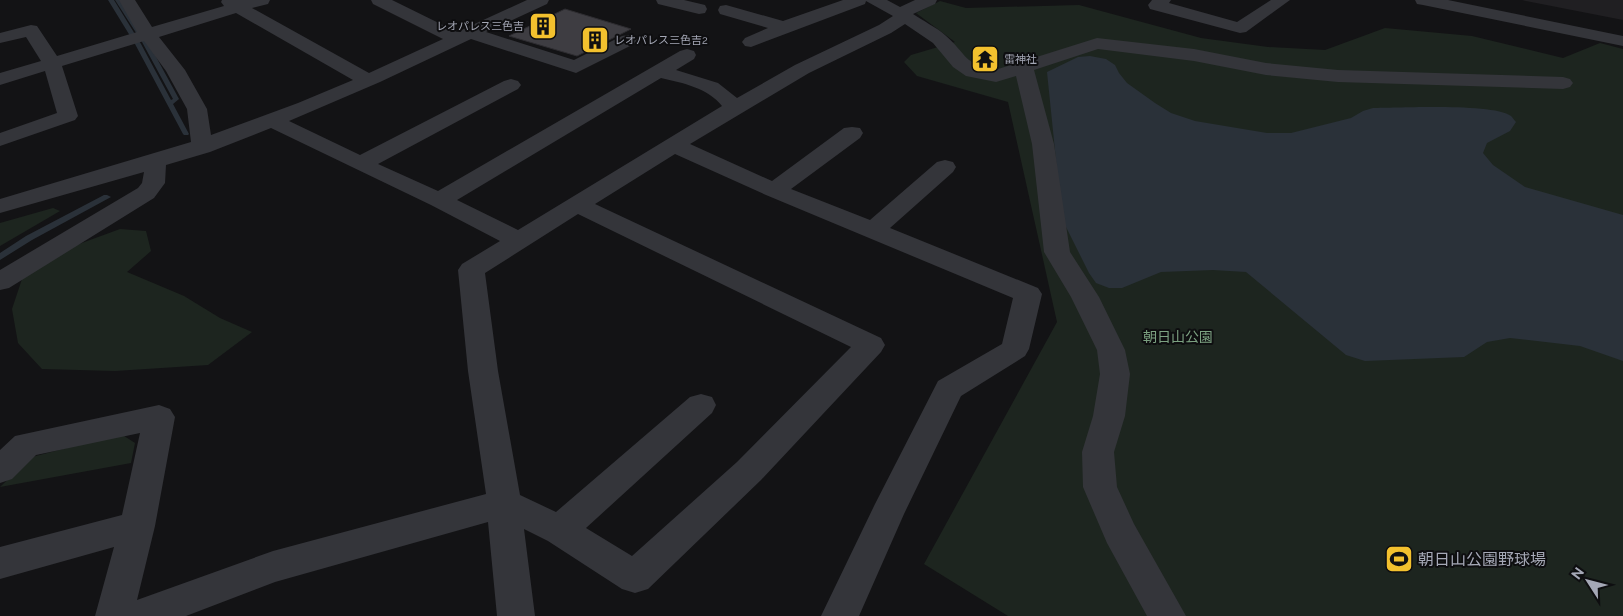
<svg xmlns="http://www.w3.org/2000/svg" width="1623" height="616" viewBox="0 0 1623 616" font-family="Raleway,'Noto Sans JP',sans-serif">
<style>
.built{fill:#201f22}
.green{fill:#1d251f}
.water{fill:#2a3139}
.lines{fill:none;stroke-linecap:round;stroke-linejoin:round}
.stream{fill:#2a3139;fill-rule:evenodd}
.building{fill:#3e3d42;stroke:#2e2d31}
.minor{fill:#34353a;fill-rule:evenodd}
.labels{text-anchor:middle;dominant-baseline:central;stroke-width:4;stroke-linejoin:round;paint-order:stroke}
.far-poi-label{font-size:11px;fill:#a5a8b6;stroke:#0e0e10;text-anchor:start}
.park-label{font-size:14px;fill:#7ca181;stroke:#0e0e10}
.near-poi-label{font-size:16px;fill:#a5a8b6;stroke:#0e0e10;text-anchor:start}
</style>
<rect width="100%" height="100%" fill="#131315"/>
<path class="built" d="M1522,0H1623V20L1526,1Z"/>
<g class="green">
<path d="M940,1L966,8L1079,5L1201,38L1268,47L1325,50L1385,28L1472,36L1563,58L1600,43L1623,49V616H1008L924,564L1057,322L1008,102L917,76L904,62L911,55L955,42L916,13Z"/>
<path d="M53,208L60,211L0,246V223Z"/>
<path d="M120,229L146,231L151,251L127,272L184,296L220,318L252,332L208,365L115,371L42,369L18,343L12,309L23,276L52,254Z"/>
<path d="M121,434L135,443L131,463L0,487L32,457Z"/>
</g>
<path class="water" d="M1090,56L1106,59L1115,65L1119,73L1127,83L1155,103L1171,113L1195,121L1267,133H1291L1351,118L1363,111L1373,108C1397,108 1494,103 1511,116C1513,118 1514,120 1516,122L1510,131L1487,143L1483,153L1493,165L1525,187L1623,215V361L1580,346L1510,338L1487,342L1464,357L1365,361L1346,355L1246,272L1213,270L1161,272L1122,288H1109L1096,283L1089,273L1062,219L1047,72L1078,57Z"/>
<g class="lines">
<g class="stream">
<path d="M108,0H114L141,44L171,100L173,99L142,42L115,0H121L148,42L179,99L173,104L189,134L188,135H184L183,134L135,44Z"/>
<path d="M104,195H107L111,197L32,240L0,260V253L26,236Z"/>
</g>
</g>
<path class="building" d="M565,9L631,29L577,56L509,36Z"/>
<g class="lines">
<g class="minor">
<path d="M119,0H135L152,27L224,6L221,2L222,0H270L268,4L252,8L369,73L443,39L373,4L371,0H392L457,32L527,0H549L547,4L486,32L574,60L622,36L628,35L634,36L637,40L634,44L576,73L471,39L380,82L289,121L360,155L504,81L511,79L518,81L521,85L518,89L378,164L438,191L680,51L687,49L694,51L696,55L694,59L676,70L718,83L737,98L795,65L879,25L893,16L866,1L865,4L751,47L745,46L742,42L745,38L768,28L720,14L718,10L720,6L726,5L783,21L843,0H887L900,7L915,0H937L935,4L913,14C923,21 936,27 945,35C967,54 963,64 995,70L1097,38L1194,49L1266,63L1338,70L1563,77L1570,79L1573,83L1570,87L1563,89L1338,82L1266,75L1194,61L1098,49L1034,70L1054,144L1070,252L1099,297L1125,350L1130,374L1125,416L1114,452L1117,487L1134,524L1186,616H1147L1107,543L1083,487L1082,452L1093,416L1100,374L1097,350L1071,297L1044,252L1032,144L1016,76L996,82L966,76L953,67L933,43L905,24L891,33L809,73L690,144L772,181L844,128L852,127L860,128L863,133L860,138L791,189L870,220L937,162L945,160L953,162L956,167L953,172L890,228L1038,288L1042,294L1029,349L1025,356L961,396L904,514L859,616H821L875,504L938,381L1002,344L1013,298L766,195L675,154L595,204L881,338L885,345L881,352L761,480L648,589L635,593L622,589L548,541L524,529L535,616H497L488,522L275,582L186,616H95L114,547L0,579V547L122,515L140,433L36,455L12,479L0,483V450L15,436L159,405L170,409L175,417L155,526L137,600L273,551L486,494L468,371L458,270L462,264L500,241L431,205L271,128L210,152L166,165L165,183L154,198L9,288L0,290V270L138,188L142,183L144,172L0,213V199L191,142L187,109L166,71L144,41L62,66L78,116L75,120L0,146V133L57,113L45,71L0,85V73L41,61L26,37L0,43V33L31,25L37,26L57,56L137,32ZM236,13L353,80L298,103L211,135L207,109L185,70L159,37ZM661,78C683,83 708,88 722,106L518,230L457,200ZM578,214L851,347L737,462L632,556L586,528L712,413L716,405L712,397L701,394L690,397L556,512L520,495L498,371L485,273Z"/>
<path d="M656,0H684L705,5L707,9L705,13L699,14L658,4Z"/>
<path d="M1152,0H1171L1169,3L1237,22L1271,0H1290L1246,32L1240,33L1150,9L1148,5Z"/>
<path d="M1415,0H1448L1623,36V46L1423,5L1417,4Z"/>
</g>
</g>
<defs>
<g id="building-square" transform="scale(1.4375)"><rect x="-9" y="-9" width="18" height="18" rx="4" fill="#f3c12e" stroke="#0e0e10"/><path d="M-4-6H4V6H1V3H-1V6H-4ZM-2.5-4.3h1.7v1.8h-1.7ZM.8-4.3h1.7v1.8H.8ZM-2.5-1h1.7V.8h-1.7ZM.8-1h1.7V.8H.8Z" fill="#111"/></g>
<g id="temple-square" transform="scale(1.4375)"><rect x="-9" y="-9" width="18" height="18" rx="4" fill="#f3c12e" stroke="#0e0e10"/><path d="M0-6L5-2H3V0L6.5 2.5H4V6H1.5V3h-3V6H-4V2.5H-6.5L-3 0V-2H-5Z" fill="#111"/></g>
<g id="stadium-square" transform="scale(1.4375)"><rect x="-9" y="-9" width="18" height="18" rx="4" fill="#f3c12e" stroke="#0e0e10"/><path d="M0-5a6.5 5 0 1 0 0 10a6.5 5 0 1 0 0-10ZM-3.5-1.8h7v3.6h-7Z" fill="#111"/></g>
</defs>
<g fill-rule="evenodd">
<use href="#building-square" x="543" y="26"/>
<use href="#building-square" x="595" y="40"/>
<use href="#temple-square" x="985" y="59"/>
<use href="#stadium-square" x="1399" y="559"/>
</g>
<g class="labels">
<g class="far-poi-label">
<text x="524" y="26" text-anchor="end">レオパレス三色吉</text>
<text x="614" y="40">レオパレス三色吉2</text>
<text x="1004" y="59">雷神社</text>
</g>
<g class="park-label">
<text x="1178" y="337">朝日山公園</text>
</g>
<g class="near-poi-label">
<text x="1418" y="559">朝日山公園野球場</text>
</g>
</g>
<g transform="translate(1588 581) rotate(306)" stroke="#0e0e10" stroke-width="4" paint-order="stroke">
<path d="M0-4L9 19L0 12L-9 19Z" fill="#a5a8b6"/>
<text y="-8" font-size="14" font-weight="bold" text-anchor="middle" fill="#a5a8b6">N</text>
</g>
</svg>
